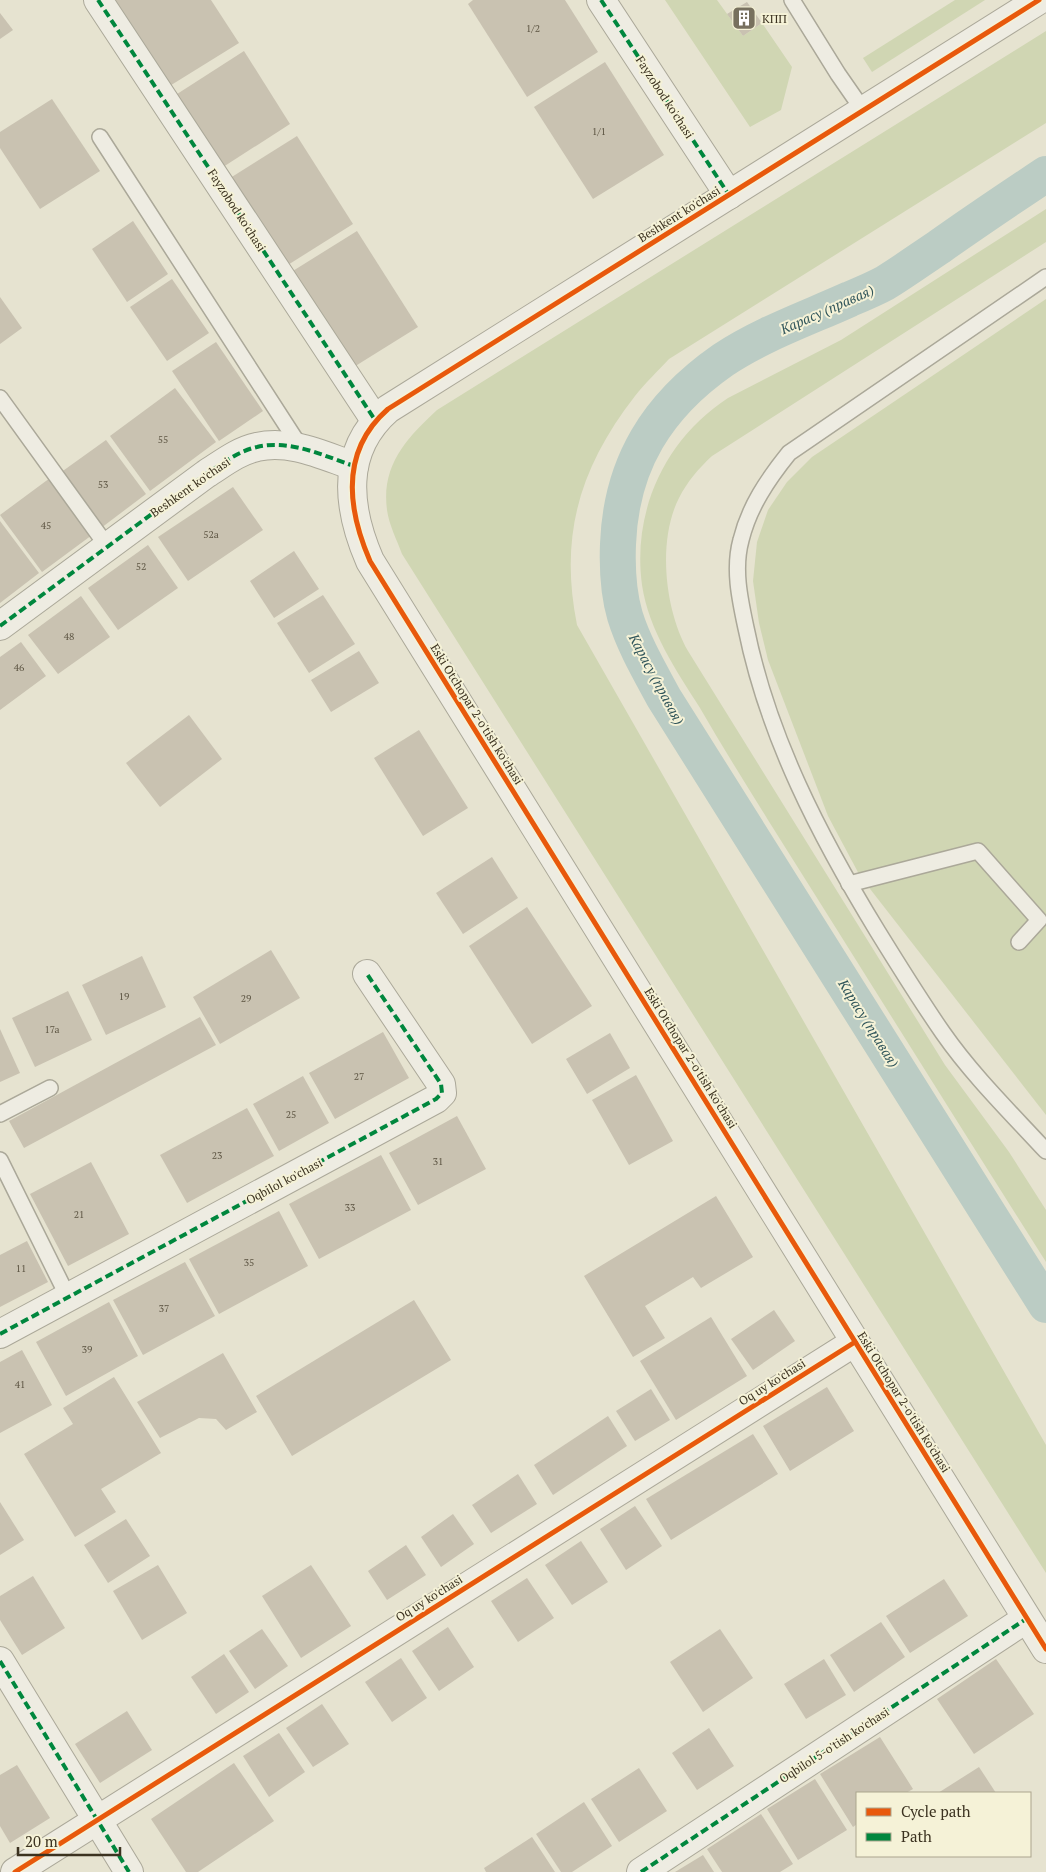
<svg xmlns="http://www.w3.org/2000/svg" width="1046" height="1872" viewBox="0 0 1046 1872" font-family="'PT Serif',serif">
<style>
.green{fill:#d0d6b3}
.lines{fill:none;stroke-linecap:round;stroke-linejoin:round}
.canal{stroke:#bbccc4;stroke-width:36}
.building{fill:#c9c2b1}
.service-casing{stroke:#aba899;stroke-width:18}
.minor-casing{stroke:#aba899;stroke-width:30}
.tertiary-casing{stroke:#aba899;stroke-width:30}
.service{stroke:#eeece2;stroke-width:15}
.minor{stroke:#eeece2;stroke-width:28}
.tertiary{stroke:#eeece2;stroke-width:28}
.quiet{stroke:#00873e;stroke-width:4;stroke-dasharray:8 4;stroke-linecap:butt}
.cycleway-casing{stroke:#f5f2d7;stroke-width:8}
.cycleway{stroke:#e8590c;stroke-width:5}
.labels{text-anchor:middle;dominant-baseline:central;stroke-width:4;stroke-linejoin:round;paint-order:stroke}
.number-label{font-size:10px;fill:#5e5644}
.poi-label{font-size:12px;fill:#3b3220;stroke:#f5f2d7;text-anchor:start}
.street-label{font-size:12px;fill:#3b3220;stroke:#f5f2d7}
.water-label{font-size:14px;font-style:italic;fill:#30555a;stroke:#f5f2d7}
</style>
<rect width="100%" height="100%" fill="#e6e3d0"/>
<g class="green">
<path d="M665,0H717L743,36L762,23L792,67L781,110L750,127Z"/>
<path d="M955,0H985L872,72L863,58Z"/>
<path d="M1046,31V123L669,359C658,371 645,383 635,396C580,467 559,535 577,625L1046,1445V1573L402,554C397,540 389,525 387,510C381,465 407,438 437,410Z"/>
<path d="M1046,209V242L712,456C699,468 687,482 679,498C657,541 665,611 688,651L945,1065L1009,1152L1046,1210V1262C953,1115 861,968 768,820C745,783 722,746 700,708C676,670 649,631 642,585C632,511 665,439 728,398L841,340Z"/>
<path d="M1046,299V1115L860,876L828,816L768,660L759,623L753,581L757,542L768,510L787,482L812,457Z"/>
</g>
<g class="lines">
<path class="canal" d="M1046,174C1010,198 974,222 939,247C921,259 903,272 885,283C874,289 862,294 850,299C808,318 762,334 723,360C657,406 621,464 618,544C617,569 618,592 625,616C634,645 650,672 664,698L1046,1305"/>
</g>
<g class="building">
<path d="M116,0H211L239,43L168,87L113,2Z"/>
<path d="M473,0H565L598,52L527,97L468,4Z"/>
<path d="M747,2L762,23L743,36L727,14Z"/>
<path d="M0,13L13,30L0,39Z"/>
<path d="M244,51L290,124L220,169L174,96Z"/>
<path d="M605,62L664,155L593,199L534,107Z"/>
<path d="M52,99L100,171L40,209L0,148V132Z"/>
<path d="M297,136L353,224L283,268L227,180Z"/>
<path d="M133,221L168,274L127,302L92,249Z"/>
<path d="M357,231L418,327L349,370L288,274Z"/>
<path d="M172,279L209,333L167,361L130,307Z"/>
<path d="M0,297L22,328L0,344Z"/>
<path d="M216,342L263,411L219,441L172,371Z"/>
<path d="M175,388L216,442L150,491L110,436Z"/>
<path d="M106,440L146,494L101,528L60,473Z"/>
<path d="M50,478L92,535L42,572L0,515Z"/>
<path d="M233,487L263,530L188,581L158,537Z"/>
<path d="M0,521L39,573L0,603Z"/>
<path d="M148,545L178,588L118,630L88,588Z"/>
<path d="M294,551L319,589L274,618L250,581Z"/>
<path d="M323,595L355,644L309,673L277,623Z"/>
<path d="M81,596L110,637L58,674L28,635Z"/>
<path d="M21,642L46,676L0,710V657Z"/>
<path d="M359,651L379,683L331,712L311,680Z"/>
<path d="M189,715L222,759L160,807L126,763Z"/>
<path d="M419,730L468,808L423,836L374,758Z"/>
<path d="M492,857L518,898L463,934L436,893Z"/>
<path d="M527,907L592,1006L532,1044L469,946Z"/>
<path d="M271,950L300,998L220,1044L193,997Z"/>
<path d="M142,956L166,1007L106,1035L82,985Z"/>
<path d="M68,991L92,1040L35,1067L12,1018Z"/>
<path d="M200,1017L216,1045L24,1148L9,1121Z"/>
<path d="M0,1029L20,1073L0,1082Z"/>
<path d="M383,1032L409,1078L335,1119L309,1073Z"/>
<path d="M610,1033L630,1068L587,1094L566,1059Z"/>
<path d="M636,1075L673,1141L629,1165L592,1100Z"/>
<path d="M303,1076L329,1123L279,1151L253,1104Z"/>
<path d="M247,1108L274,1156L187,1203L160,1155Z"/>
<path d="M457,1116L486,1169L418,1205L389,1153Z"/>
<path d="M381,1155L411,1210L319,1259L289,1204Z"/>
<path d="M91,1162L129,1234L68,1266L30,1194Z"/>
<path d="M716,1196L753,1257L701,1288L693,1277L645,1306L665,1338L633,1357L584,1276Z"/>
<path d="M279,1211L308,1266L219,1314L189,1259Z"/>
<path d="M27,1241L48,1282L0,1307V1255Z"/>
<path d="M185,1262L215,1316L143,1355L113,1300Z"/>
<path d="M414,1300L451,1360L292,1456L256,1396Z"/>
<path d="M109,1302L138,1356L66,1396L36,1342Z"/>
<path d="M774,1310L795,1341L753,1370L731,1339Z"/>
<path d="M711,1317L747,1376L676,1420L640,1361Z"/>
<path d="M22,1350L52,1405L0,1433V1362Z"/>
<path d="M223,1353L257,1412L226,1430L216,1419L199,1418L160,1438L137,1402Z"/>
<path d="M114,1377L161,1453L101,1489L116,1512L75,1537L24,1454L73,1424L63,1408Z"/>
<path d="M827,1387L854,1431L790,1471L763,1426Z"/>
<path d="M651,1389L670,1420L635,1441L616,1411Z"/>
<path d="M608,1416L627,1446L553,1495L534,1465Z"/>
<path d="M753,1434L778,1474L671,1540L646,1499Z"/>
<path d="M518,1474L537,1504L491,1533L472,1505Z"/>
<path d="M0,1502L24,1540L0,1555Z"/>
<path d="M635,1506L662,1546L626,1570L600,1529Z"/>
<path d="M453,1514L474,1544L441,1567L421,1537Z"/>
<path d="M126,1519L150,1556L108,1583L84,1545Z"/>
<path d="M581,1541L608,1582L572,1605L545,1565Z"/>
<path d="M406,1545L426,1575L387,1600L368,1571Z"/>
<path d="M158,1565L187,1613L142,1640L113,1591Z"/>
<path d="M311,1565L351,1626L301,1658L262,1596Z"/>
<path d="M33,1576L65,1628L22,1655L0,1620V1596Z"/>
<path d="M527,1578L554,1618L518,1642L491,1601Z"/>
<path d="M944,1579L968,1616L910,1653L886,1616Z"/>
<path d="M881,1622L905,1657L854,1692L830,1655Z"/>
<path d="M448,1627L474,1667L439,1691L412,1651Z"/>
<path d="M262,1629L288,1666L255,1689L229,1651Z"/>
<path d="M720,1629L753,1678L703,1712L670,1662Z"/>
<path d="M224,1654L249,1692L216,1714L191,1677Z"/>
<path d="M401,1658L427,1698L392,1722L365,1682Z"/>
<path d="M824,1659L846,1695L806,1719L784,1684Z"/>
<path d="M996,1659L1034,1714L974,1754L937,1699Z"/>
<path d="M322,1704L349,1744L313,1767L286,1728Z"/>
<path d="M127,1711L152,1750L100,1783L75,1744Z"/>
<path d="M709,1728L734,1766L697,1790L672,1753Z"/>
<path d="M279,1733L305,1772L269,1797L243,1756Z"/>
<path d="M880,1737L913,1789L906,1793H857V1824L853,1827L820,1774Z"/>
<path d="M234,1763L274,1821L198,1872H186L151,1819Z"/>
<path d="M17,1765L50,1818L10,1843L0,1826V1775Z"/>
<path d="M979,1767L996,1793H938Z"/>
<path d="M639,1768L667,1811L619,1842L591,1799Z"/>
<path d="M815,1779L847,1830L798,1860L767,1809Z"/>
<path d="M584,1802L612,1846L572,1872H561L536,1834Z"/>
<path d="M761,1814L793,1864L780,1872H722L707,1849Z"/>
<path d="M532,1837L555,1872H486L484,1868Z"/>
<path d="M703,1855L714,1872H675Z"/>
</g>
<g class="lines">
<g class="service-casing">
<g id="service">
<path d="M792,0L838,74L863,110"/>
<path d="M100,137L301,448"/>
<path d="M1046,277L789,453C768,479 749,507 741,540C733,569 740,600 746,628C768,737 820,837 878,932C899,966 920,1000 943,1033C973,1076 1011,1113 1046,1151"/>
<path d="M0,398L107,546"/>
<path d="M849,884L978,851L1039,920L1019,942"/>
<path d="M0,1114L50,1088"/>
<path d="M0,1160L68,1297"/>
</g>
</g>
<g class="minor-casing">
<g id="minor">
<path d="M98,0L375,420"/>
<path d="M601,0L729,195"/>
<path d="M0,626L206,474C222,464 238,451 257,447C290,439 324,456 354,466"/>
<path d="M0,1334L436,1099L442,1093L441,1084L367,974"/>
<path d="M0,1661L129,1872"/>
<path d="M15,1872L855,1342"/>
<path d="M641,1872L1026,1619"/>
</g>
</g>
<g class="tertiary-casing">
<path id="tertiary" d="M1039,0L388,409C340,451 347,508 370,561L1046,1649"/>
</g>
<use href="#service" class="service"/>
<use href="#minor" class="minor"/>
<use href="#tertiary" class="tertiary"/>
<g class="quiet">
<path d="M98,0L375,420"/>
<path d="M601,0L729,195"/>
<path d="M0,626L206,474C222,464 238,451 257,447C290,439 324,456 354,466"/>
<path d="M0,1334L436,1099L442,1093L441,1084L367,974"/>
<path d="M0,1661L129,1872"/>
<path d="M641,1872L1026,1619"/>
</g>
<g class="cycleway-casing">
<g id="cycleway">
<path d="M1039,0L388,409C340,451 347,508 370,561L1046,1649"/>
<path d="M15,1872L855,1342"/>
</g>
</g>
<use href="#cycleway" class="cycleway"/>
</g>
<defs>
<g id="building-square" transform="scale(1.25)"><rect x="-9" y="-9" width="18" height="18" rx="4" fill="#77705e" stroke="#f5f2d7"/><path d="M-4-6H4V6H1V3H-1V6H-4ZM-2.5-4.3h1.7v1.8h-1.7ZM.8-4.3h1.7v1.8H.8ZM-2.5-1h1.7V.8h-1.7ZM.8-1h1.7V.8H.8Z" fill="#fff"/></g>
</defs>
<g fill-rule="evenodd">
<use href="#building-square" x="744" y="18"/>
</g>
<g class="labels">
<g class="number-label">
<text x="533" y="28">1/2</text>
<text x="599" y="131">1/1</text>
<text x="163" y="439">55</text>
<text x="103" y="484">53</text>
<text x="46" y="525">45</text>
<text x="211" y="534">52a</text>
<text x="141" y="566">52</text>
<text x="69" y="636">48</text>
<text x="19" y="667">46</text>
<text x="124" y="996">19</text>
<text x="246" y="998">29</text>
<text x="52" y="1029">17a</text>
<text x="359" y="1076">27</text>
<text x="291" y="1114">25</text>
<text x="217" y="1155">23</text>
<text x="438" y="1161">31</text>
<text x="350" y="1207">33</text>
<text x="79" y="1214">21</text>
<text x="249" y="1262">35</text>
<text x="21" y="1268">11</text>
<text x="164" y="1308">37</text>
<text x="87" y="1349">39</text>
<text x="20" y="1384">41</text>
</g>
<g class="poi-label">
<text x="762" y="18">КПП</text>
</g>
<g class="street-label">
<text transform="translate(665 97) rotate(57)">Fayzobod ko'chasi</text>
<text transform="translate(237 210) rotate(57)">Fayzobod ko'chasi</text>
<text transform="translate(679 214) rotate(-32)">Beshkent ko'chasi</text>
<text transform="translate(190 487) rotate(-35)">Beshkent ko'chasi</text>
<text transform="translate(477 714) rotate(58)">Eski Otchopar 2-o'tish ko'chasi</text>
<text transform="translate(691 1058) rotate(58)">Eski Otchopar 2-o'tish ko'chasi</text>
<text transform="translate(284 1181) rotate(-28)">Oqbilol ko'chasi</text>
<text transform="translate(772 1382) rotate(-32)">Oq uy ko'chasi</text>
<text transform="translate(904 1402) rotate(58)">Eski Otchopar 2-o'tish ko'chasi</text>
<text transform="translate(429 1598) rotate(-32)">Oq uy ko'chasi</text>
<text transform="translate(834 1745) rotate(-33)">Oqbilol 5-o'tish ko'chasi</text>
</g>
<g class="water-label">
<text transform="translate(827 309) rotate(-24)">Карасу (правая)</text>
<text transform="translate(657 679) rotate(62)">Карасу (правая)</text>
<text transform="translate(869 1023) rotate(58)">Карасу (правая)</text>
</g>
</g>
<rect x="856" y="1792" width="175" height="65" fill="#f5f2d7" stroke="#aba58e"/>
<rect x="866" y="1808" width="25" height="8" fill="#e8590c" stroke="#aba58e"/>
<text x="901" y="1817" font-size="15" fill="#3b3220">Cycle path</text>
<rect x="866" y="1833" width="25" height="8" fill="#00873e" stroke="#aba58e"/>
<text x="901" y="1842" font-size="15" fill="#3b3220">Path</text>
<path d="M18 1847v8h102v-8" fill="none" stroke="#3b3220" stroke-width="2.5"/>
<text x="25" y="1847" font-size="15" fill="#3b3220" stroke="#f5f2d7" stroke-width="4" paint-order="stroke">20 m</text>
</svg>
